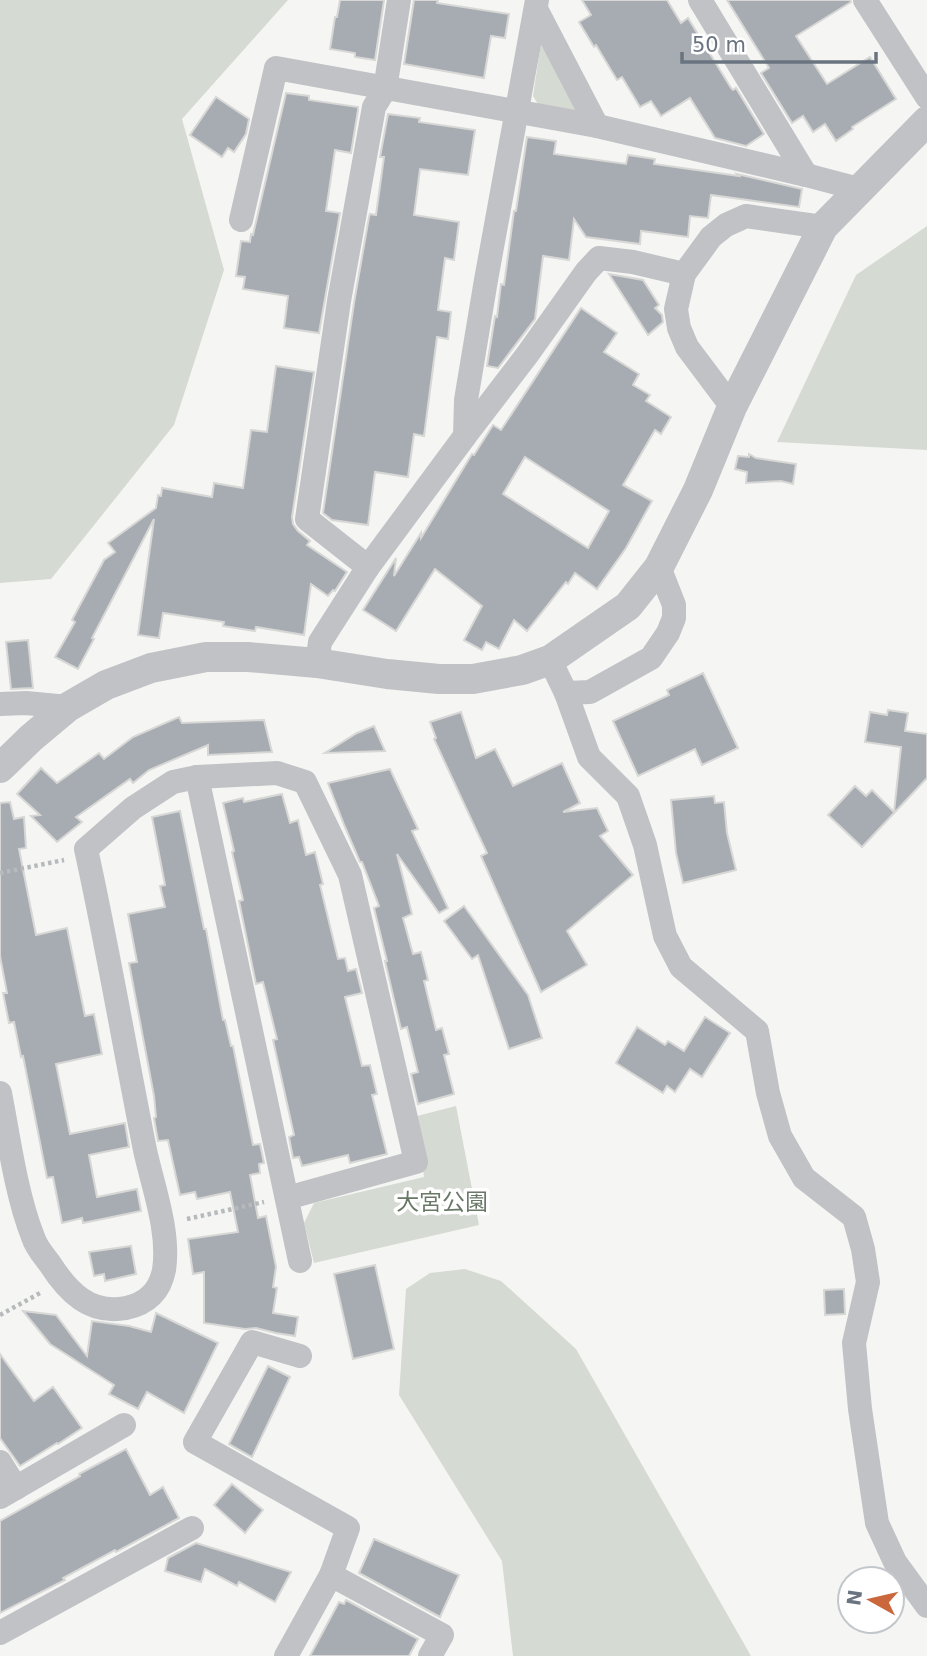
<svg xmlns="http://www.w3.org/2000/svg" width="927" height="1656" viewBox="0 0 927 1656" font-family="'DejaVu Sans','Noto Sans JP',sans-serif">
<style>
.green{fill:#d5dad3}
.building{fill:#a7acb2;stroke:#d7d7d5;stroke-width:2;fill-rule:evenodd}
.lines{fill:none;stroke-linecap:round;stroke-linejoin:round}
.path{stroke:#b7babc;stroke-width:4.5;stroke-dasharray:3.5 3.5;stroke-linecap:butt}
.minor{stroke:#c0c2c6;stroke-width:24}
.tertiary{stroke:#c0c2c6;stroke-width:30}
.labels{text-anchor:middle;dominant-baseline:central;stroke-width:7;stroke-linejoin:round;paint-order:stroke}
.park-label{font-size:23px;fill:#697867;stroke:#fff}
</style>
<rect width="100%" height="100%" fill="#f5f6f3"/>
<g class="green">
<path d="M0,0H288L182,119L224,270L174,425L51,579L0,583Z"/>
<path d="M541,43L585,114L539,106L533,96Z"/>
<path d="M927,226V450L777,442L856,275Z"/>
<path d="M456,1106L479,1225L314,1263L304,1223L314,1203L424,1177L417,1116Z"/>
<path d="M465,1269L501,1281L576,1349L751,1656H513L502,1561L399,1395L406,1289L430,1273Z"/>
</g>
<g class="building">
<path d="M340,0H384L375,60L355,57V53L330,49L335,17H337Z"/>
<path d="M414,0H438L437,3L509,14L505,38L491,36L484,78L404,64Z"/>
<path d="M582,0H667L681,23L688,18L731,88L733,90L736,88L764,134L746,146L715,138L690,98L661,116L651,101L640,107L622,77L617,80L596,45L594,47L579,22L591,15Z"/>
<path d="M727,0H850L851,2L796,36L827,84L870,57L896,99L852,127L853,129L836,141L825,124L813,132L803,116L792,123L761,73L769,68Z"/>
<path d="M286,93L309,96V100L358,107V110L351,153L335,150L326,211L340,213L319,333L284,328L288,296L243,289L245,277L236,276L241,241L250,242L251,234L253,235Z"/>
<path d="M216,97L249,119L246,134L234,152L228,148L222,157L190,135Z"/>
<path d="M388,114L420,118L419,122L475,130L468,175L420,169L414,215L459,222L454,260L445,258L438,310L451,312L448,339L437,337L424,436L414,434L408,477L375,472L368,525L332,520L323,513L354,303L369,217L370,214L376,215L384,157H380Z"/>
<path d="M527,137L556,141L554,154L626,164L628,155L655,159L654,164L739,176L737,174L802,189L799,207L711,195L708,218L690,216L688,237L641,231L640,244L586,237L574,219L569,260L543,256L535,319L498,368L487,366L495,316L497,317L501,284L504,285L514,211H516Z"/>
<path d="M609,274L643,280L659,305L655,308L662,315L663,322L648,335Z"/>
<path d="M581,308L617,333L604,352L639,374L633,385L650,395L646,401L671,417L661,434L655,430L623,485L652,501L626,548L597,589L575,573L568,584L566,582L527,631L514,620L499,649L486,642L482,650L464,640L482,606L435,569L396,631L363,610L396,558L394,576L421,533V538L472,454L474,455L493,425L501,430ZM525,457L609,511L588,548L503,494Z"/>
<path d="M276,366L314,372L292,517L293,524L298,531L310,541L307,545L347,572L335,591L333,590L328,596L311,584L304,635L256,627L255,631L223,626L224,622L163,613L159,638L138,635L154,519L92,638L94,639L78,669L55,657L75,622L72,620L104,560L115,552L108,543L156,508L158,495L161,496L162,488L212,497L214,483L243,488L251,430L267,432Z"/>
<path d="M749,454L756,458L796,464L793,484L781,481L746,483L747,472L735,469L738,456L749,457Z"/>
<path d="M28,640L33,688L11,689L6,642Z"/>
<path d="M703,673L738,748L702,765L695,749L638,776L613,721L669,695L667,690Z"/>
<path d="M888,710L908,713L905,731L927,734V778L862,847L828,815L855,786L866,796L872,790L894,812L901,747L865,742L870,712L887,715Z"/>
<path d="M461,712L476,758L495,749L513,786L562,763L580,803L563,812L597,808L608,831L600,836L633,875L567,931L587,965L541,992L481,856L487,853L434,739L436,738L430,722Z"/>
<path d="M179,717L182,723L264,720L272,752L208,755V745L149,770L133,783L130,779L76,817L82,822L57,842L31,816L40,815L17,794L41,768L57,783L99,753L104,759L133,737Z"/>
<path d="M374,726L385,751L325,753L357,733Z"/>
<path d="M390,769L418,829L412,831L448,908L439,913L397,854L412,914L403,918L413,954L421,952L428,980L424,981L436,1030L442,1028L449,1054L444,1055L454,1094L418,1104L411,1074L418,1072L407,1027L401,1029L385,961H387L374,908L379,906L362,862H360L345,827L328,783Z"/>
<path d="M282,794L290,823L298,820L306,855L315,852L323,884L320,885L338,959L345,958L348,971L356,969L362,993L345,997L362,1066L370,1065L377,1094L372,1095L387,1154L350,1163L348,1155L302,1166L299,1157L293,1158L289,1137L294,1135L273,1040L277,1039L263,982L256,984L239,901L243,900L232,852L234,851L223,803L243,798L244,802Z"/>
<path d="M714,796L715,803L724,802L727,833L736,870L683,883L676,853L671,800Z"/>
<path d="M10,802L14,819L24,817L26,848L19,849L36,935L67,928L85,1016L94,1014L102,1054L56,1064L70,1134L125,1123L129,1147L89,1155L97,1197L137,1189L141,1211L83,1223L82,1218L62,1223L53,1177L47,1178L23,1056L21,1057L14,1022L9,1023L3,993H7L0,956V803Z"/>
<path d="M180,811L204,929H206L223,1020H225L231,1046H233L253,1145L260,1144L264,1163L259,1164L260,1173L250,1175L258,1218L266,1216L276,1267L273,1287L277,1288L273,1313L298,1317L295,1336L276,1333L256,1328L245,1329L204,1323V1272L193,1274L188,1239L238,1232L230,1192L197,1199L195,1192L180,1195L168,1140L158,1141L154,1118L156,1117L154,1096L129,963L137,962L128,914L165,907L160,886L165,885L152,817Z"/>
<path d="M464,906L528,995L542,1038L509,1049L478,955L472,959L444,921Z"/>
<path d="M705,1017L730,1033L702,1077L690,1069L675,1092L667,1086L663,1093L616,1063L637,1027L665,1045L668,1041L684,1051Z"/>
<path d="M131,1246L136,1274L105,1281L104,1274L94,1276L89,1252Z"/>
<path d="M375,1265L394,1349L353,1359L334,1274Z"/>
<path d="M844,1289L845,1314L825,1315L824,1290Z"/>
<path d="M23,1311L56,1315L87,1356L92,1321L129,1326L151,1332L156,1313L218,1343L184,1413L147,1392L138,1409L109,1394L114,1385L50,1344Z"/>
<path d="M0,1354L34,1401L53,1387L82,1428L58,1444L57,1443L20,1466L0,1438Z"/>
<path d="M268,1366L290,1377L252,1457L229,1444Z"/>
<path d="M126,1449L150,1495L163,1487L179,1518L116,1552L115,1550L63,1578L65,1580L0,1613V1521L80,1476L79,1474Z"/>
<path d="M232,1484L263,1510L245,1533L214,1505Z"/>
<path d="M374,1539L459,1575L440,1617L359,1573Z"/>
<path d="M196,1543L291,1572L275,1602L239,1582L237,1586L205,1569L201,1582L165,1571L168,1558Z"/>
<path d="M346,1600L418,1639L409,1656H310L339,1602L344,1604Z"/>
</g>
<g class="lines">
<g class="path">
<path d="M0,873L64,860"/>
<path d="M187,1219L264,1202"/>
<path d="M0,1315L42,1292"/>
</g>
<g class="minor">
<path d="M700,0L806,175"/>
<path d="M865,0L927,97"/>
<path d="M536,9L597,126"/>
<path d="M241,220L276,68L597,126L806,175L859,189"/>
<path d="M732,407L687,347L679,328L676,309L684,274L711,237L726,225L746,216L823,227"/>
<path d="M465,436L527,355L586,272L599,258L633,262L684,274"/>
<path d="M368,567L307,519L339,301L374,107L385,89L399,0"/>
<path d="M550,660L566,693L589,757L628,796L645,845L665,936L681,967L757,1031L768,1093L780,1136L804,1178L854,1217L863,1249L868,1282L854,1343L860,1409L877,1523L895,1562L927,1606"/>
<path d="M317,663L320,642L368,567L465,436L466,400L486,280L537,0"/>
<path d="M566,693L590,692L651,658L668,633L674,618V605L659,567"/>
<path d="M0,704L26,703L68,707"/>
<path d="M197,777L277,773L305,782L350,875L416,1162L287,1198"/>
<path d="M0,1093C9,1139 16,1194 33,1237C36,1247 44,1256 50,1264C68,1292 90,1315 126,1308C147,1304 160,1291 164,1270C170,1232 153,1187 145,1150C125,1050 108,949 86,849L133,808L173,782L197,777L300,1261"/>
<path d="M300,1356L252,1342L195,1442L348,1528L331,1575L442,1635L430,1656"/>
<path d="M0,1462L16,1488"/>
<path d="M0,1497L124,1425"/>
<path d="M0,1633L192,1528"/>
<path d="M286,1656L331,1575"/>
</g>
<path class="tertiary" d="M0,768L31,738L68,707L106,685L151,668L206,657H248L317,663L387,674L439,679H473L522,670L550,660L628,606L659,567L698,490L732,407L823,227L927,121"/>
</g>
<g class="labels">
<g class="park-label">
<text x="442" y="1202">大宮公園</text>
</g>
</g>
<g transform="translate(871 1600) rotate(278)"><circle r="33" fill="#ffffff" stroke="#c3c7cc" stroke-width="2"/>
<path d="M0-5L12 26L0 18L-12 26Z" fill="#cb673d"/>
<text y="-10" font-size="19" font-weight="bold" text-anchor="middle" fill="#697480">N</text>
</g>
<path d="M682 52v10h194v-10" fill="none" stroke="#697480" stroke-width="3.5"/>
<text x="692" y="52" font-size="21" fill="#697480" stroke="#ffffff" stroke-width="5" paint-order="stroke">50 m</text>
</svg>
